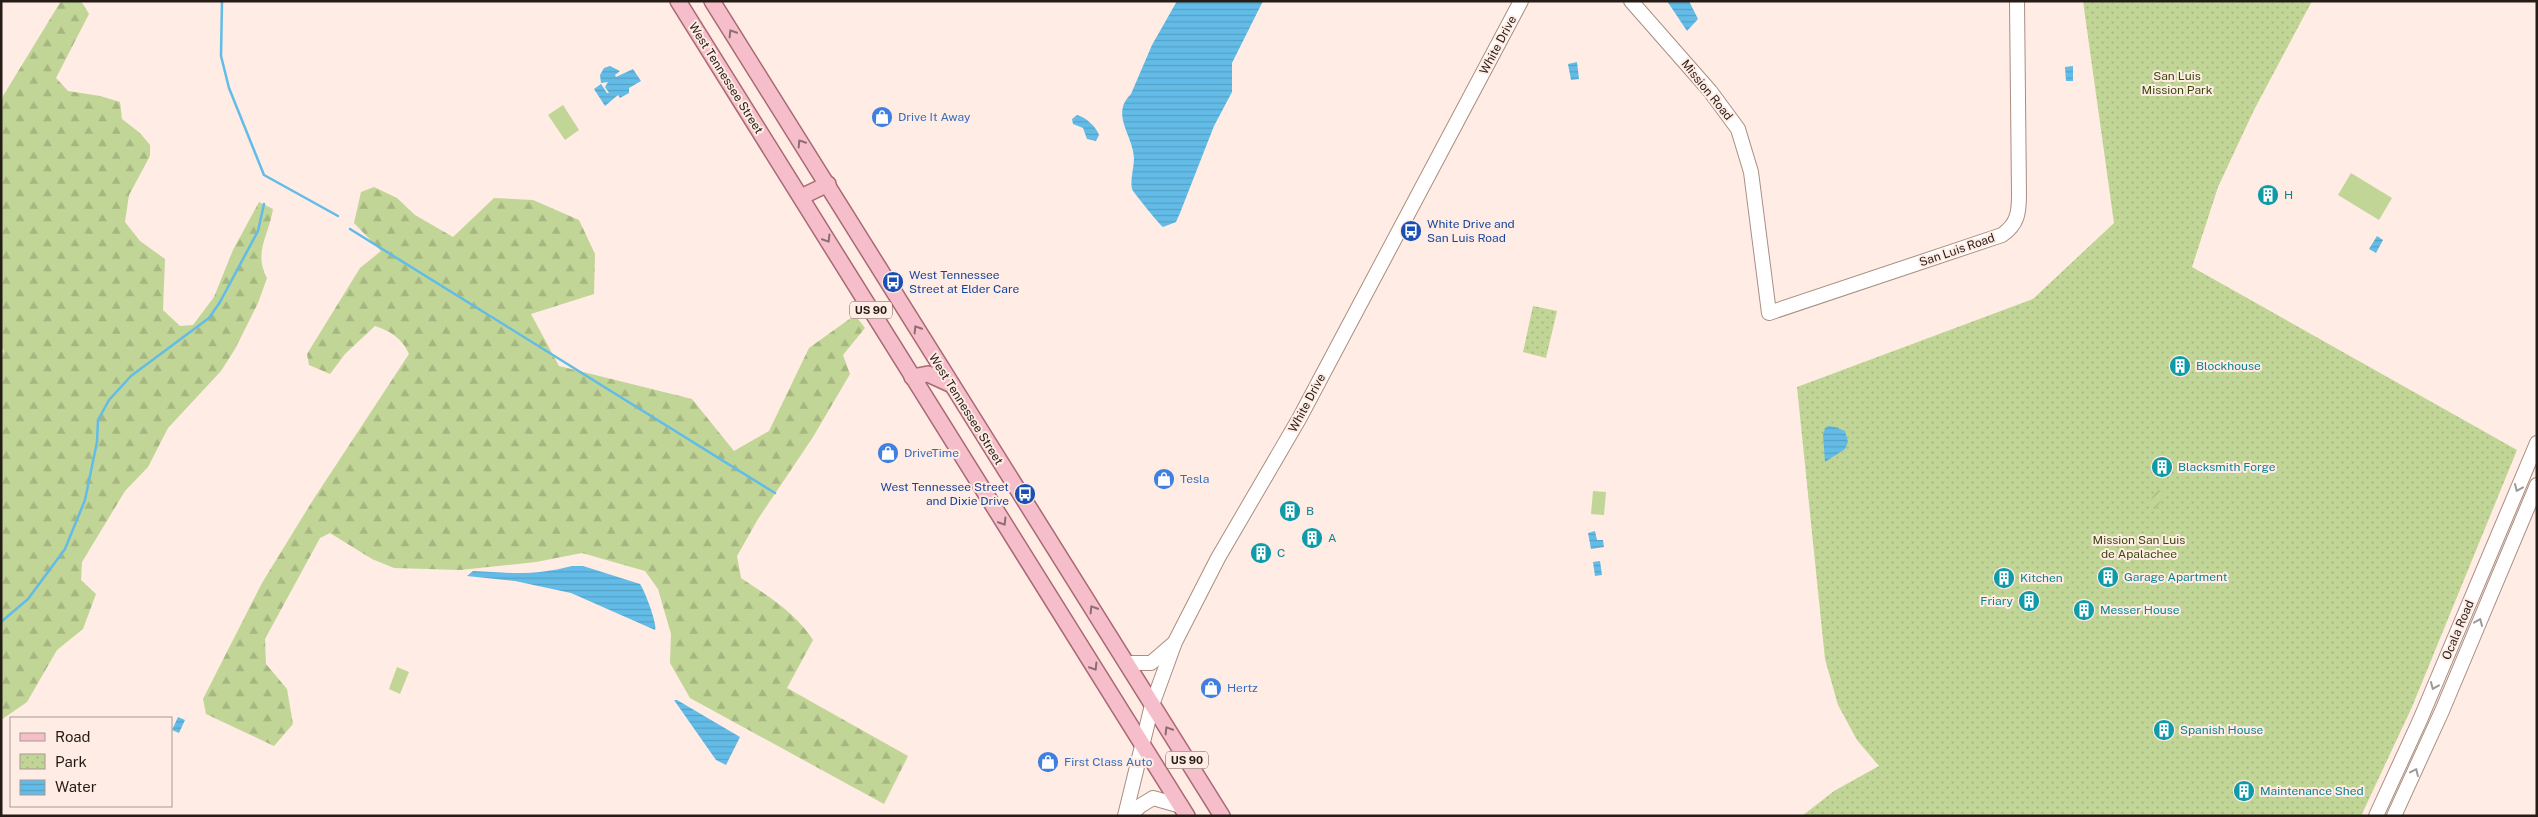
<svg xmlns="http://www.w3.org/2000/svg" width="2538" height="817" viewBox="0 0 2538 817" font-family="'Public Sans',sans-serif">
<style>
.grass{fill:#c1d596}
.forest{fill:url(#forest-firs)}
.park{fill:url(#park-dots)}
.garden{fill:url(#garden-furrows)}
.water{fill:url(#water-rules)}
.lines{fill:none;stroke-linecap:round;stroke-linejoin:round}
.stream{stroke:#62bce7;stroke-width:2.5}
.secondary-casing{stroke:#a98e81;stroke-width:16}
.primary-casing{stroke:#a86975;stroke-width:18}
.secondary{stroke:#fff;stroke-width:14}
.primary{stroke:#f5beca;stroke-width:15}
.oneway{stroke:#8e6d70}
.oneway2{stroke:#9d9997}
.labels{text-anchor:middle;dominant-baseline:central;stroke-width:4;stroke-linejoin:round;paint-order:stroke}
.shield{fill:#ffece4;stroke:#675a54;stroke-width:1}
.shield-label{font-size:11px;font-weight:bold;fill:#261c17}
.street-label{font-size:12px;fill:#261c17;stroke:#ffece4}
.park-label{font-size:12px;fill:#3a480e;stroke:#ffece4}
.shop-label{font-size:12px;fill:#366cbe;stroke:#ffece4;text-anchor:start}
.culture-label{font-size:12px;fill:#0d838f;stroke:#ffece4;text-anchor:start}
.transit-label{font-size:12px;fill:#164399;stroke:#ffece4;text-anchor:start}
</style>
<defs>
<pattern id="forest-firs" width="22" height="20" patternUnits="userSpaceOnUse" patternTransform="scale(1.25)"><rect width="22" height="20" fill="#c1d596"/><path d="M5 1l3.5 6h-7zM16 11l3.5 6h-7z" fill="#a6b681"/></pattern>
<pattern id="park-dots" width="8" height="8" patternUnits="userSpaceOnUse" patternTransform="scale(1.25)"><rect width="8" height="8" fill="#c1d596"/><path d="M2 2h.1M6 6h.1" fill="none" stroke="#a6b681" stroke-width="1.8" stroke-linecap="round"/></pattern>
<pattern id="garden-furrows" width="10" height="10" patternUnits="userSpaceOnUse" patternTransform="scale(1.25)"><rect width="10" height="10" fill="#c1d596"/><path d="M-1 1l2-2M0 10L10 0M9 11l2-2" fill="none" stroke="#a6b681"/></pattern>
<pattern id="water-rules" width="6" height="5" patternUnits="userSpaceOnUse" patternTransform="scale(1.25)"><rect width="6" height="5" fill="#62bce7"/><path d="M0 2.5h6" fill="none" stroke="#55a1c5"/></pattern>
</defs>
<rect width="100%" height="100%" fill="#ffece4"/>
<g class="grass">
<path d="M563,105L579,130L565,140L548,115Z"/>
<path d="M2351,173L2392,198L2379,220L2338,195Z"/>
<path d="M1593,491L1606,492L1604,515L1591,514Z"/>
<path d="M397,667L409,672L400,694L389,689Z"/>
</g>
<g class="forest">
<path d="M61,1H81L89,14L56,78L68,91L100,96L120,102L122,119L140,133L150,145V156L129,195L125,222L140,241L165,259L163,310L180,326L193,325L214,297L233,250L259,202L273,209C269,235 253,253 267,278L258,303L235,349L221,371L168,428L148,467L125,491L82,562L81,580L96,594L83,629L57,650L27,702L1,720V355L4,351L1,347V104L3,96Z"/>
<path d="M374,187L397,198L415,215L453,237L494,198L533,200L579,220L595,254L594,294L531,314L559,366L692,399L734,451L769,431L809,348L855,315L865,328L843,355L850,374L813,437L758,519L737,556L741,578C768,596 795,612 813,640L787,688L908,756L884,804L690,698L670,663L671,634L658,589L645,571L582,553L536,562L460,570L394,568L372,559L330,533L320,538L265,639L266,664L287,689L293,724L274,746L206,714L203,699L262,583L313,500L409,354C402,338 390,331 375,326L345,354L330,374L309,365L307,354L360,268L381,251L354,223L361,192Z"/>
</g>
<g class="park">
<path d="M2083,1H2312L2254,110L2218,187L2192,267L2517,450L2412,707L2361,816H1802L1834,791L1879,766L1857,740L1838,705L1825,659L1797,387L2033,299L2114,223Z"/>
<path d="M1533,306L1557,311L1546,358L1523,352Z"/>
</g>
<path class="garden" d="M2157,489L2165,493L2156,510L2148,505Z"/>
<g class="water">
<path d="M1177,1H1263L1232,63V92L1214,126L1180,213L1176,222L1163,227C1160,225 1133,192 1132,189C1130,179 1134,168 1134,158C1133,135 1110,114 1131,94L1152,45Z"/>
<path d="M1667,1H1689L1698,19L1687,31Z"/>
<path d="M1577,62L1579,79L1571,80L1568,64Z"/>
<path d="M610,66L620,71L615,75L616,77L633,69L641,81L629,88V93L620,98L618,95L605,106L594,89L601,84L607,93H609L605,87L608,82L601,83L600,75L604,68Z"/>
<path d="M2073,66V81H2066L2065,67Z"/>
<path d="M1077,115C1086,117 1097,128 1099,135L1096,141L1087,139L1083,128L1073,124L1072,119Z"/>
<path d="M2377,236L2383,240L2376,253L2369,249Z"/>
<path d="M1828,426L1835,427L1845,431L1848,442L1845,449L1825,462L1823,435L1825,428Z"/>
<path d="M1595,531L1597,540H1603L1604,547L1591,549L1588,533Z"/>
<path d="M1600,561L1602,575L1595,576L1593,562Z"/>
<path d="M572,566H583L640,584C644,589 658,625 655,630L571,593L515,581L467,576L473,571C511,573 534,576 572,566Z"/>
<path d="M674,700H677L740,737L726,765L716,760Z"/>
<path d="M178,717L185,720L179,733L172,730Z"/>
</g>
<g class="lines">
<g class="stream">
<path d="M222,1L221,56L229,88L264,175L338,216"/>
<path d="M350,229L775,493"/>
<path d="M1,622L28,599L65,549L85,500L97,442L98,420L109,400L131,376L209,318L220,302L258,231L264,204"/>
</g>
<g class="secondary-casing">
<g id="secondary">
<path d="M1631,1L1710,91L1738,129L1751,172L1769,313L2002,235C2018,224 2019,212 2019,194L2017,1"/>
<path d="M1126,663H1151L1173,644"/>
<path d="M1125,816L1152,705L1175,642L1218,558L1299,419L1521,1"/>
<path d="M1130,816L1140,806L1153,798L1181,806"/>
<path d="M2376,816L2420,720L2537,443"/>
<path d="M2394,816L2442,711L2537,485"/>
</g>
</g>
<g class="primary-casing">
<g id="primary">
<path d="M678,1L1187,816"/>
<path d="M712,1L1222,816"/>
<path d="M801,197L828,184"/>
<path d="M912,377L928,374L952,385"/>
</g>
</g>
<use href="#secondary" class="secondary"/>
<use href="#primary" class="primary"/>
</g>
<defs><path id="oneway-chevron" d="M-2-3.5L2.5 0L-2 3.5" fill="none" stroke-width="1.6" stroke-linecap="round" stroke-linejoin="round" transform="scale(1.25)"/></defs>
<g class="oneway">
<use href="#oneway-chevron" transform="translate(732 33) rotate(-122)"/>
<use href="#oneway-chevron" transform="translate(801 143) rotate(-123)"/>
<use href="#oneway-chevron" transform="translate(827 239) rotate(58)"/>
<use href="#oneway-chevron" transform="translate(917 329) rotate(-122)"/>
<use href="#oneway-chevron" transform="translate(1003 522) rotate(58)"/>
<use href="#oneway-chevron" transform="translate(1093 609) rotate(-122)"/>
<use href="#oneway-chevron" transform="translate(1094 667) rotate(58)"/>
<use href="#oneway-chevron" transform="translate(1168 730) rotate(-122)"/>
</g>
<g class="oneway2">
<use href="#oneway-chevron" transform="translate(2518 488) rotate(113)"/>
<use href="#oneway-chevron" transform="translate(2479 622) rotate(-67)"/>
<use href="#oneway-chevron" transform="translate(2434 686) rotate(113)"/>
<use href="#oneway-chevron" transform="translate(2415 772) rotate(-65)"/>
</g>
<defs>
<g id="shop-disc" transform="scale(1.125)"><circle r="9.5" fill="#3f7fe0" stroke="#ffece4"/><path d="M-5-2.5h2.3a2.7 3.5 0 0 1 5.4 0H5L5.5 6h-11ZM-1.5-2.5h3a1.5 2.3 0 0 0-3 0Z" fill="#fff"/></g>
<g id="building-disc" transform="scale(1.125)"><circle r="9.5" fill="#0f9aa8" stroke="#ffece4"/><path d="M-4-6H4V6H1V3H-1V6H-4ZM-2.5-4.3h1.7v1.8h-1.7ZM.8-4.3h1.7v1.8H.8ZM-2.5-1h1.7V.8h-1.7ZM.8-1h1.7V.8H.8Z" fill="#fff"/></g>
<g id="bus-disc" transform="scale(1.125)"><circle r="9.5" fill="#1a4fb4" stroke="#ffece4"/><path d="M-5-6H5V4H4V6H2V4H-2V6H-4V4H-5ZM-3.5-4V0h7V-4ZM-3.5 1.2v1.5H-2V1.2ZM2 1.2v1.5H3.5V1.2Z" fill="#fff"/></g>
</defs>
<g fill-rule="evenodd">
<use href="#shop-disc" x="882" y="117"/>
<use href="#building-disc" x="2268" y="195"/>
<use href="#bus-disc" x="1411" y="231"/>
<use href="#bus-disc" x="893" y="282"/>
<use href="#building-disc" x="2180" y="366"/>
<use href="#shop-disc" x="888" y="453"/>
<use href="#building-disc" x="2162" y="467"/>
<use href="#shop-disc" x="1164" y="479"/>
<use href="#bus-disc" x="1025" y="494"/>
<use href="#building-disc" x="1290" y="511"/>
<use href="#building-disc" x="1312" y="538"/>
<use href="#building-disc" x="1261" y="553"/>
<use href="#building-disc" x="2108" y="577"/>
<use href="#building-disc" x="2004" y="578"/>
<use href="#building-disc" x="2029" y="601"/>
<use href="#building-disc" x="2084" y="610"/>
<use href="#shop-disc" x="1211" y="688"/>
<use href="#building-disc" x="2164" y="730"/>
<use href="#shop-disc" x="1048" y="762"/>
<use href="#building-disc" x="2244" y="791"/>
</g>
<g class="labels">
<g class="shield">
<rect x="850" y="301.5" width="42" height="17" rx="4"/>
<rect x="1166" y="751.5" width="42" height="17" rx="4"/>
</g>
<g class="shield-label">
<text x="871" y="310">US 90</text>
<text x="1187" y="760">US 90</text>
</g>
<g class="street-label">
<text transform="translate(1498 45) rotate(-62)">White Drive</text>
<text transform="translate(726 78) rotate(58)">West Tennessee Street</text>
<text transform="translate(1707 90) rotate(51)">Mission Road</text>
<text transform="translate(1957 250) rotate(-19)">San Luis Road</text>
<text transform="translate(1307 403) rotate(-62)">White Drive</text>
<text transform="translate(966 409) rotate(58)">West Tennessee Street</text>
<text transform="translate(2458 630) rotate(-67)">Ocala Road</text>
</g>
<g class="park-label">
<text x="2177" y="76">San Luis<tspan x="2177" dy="14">Mission Park</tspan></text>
<text x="2139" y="540">Mission San Luis<tspan x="2139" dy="14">de Apalachee</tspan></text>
</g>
<g class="shop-label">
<text x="898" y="117">Drive It Away</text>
<text x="904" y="453">DriveTime</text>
<text x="1180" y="479">Tesla</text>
<text x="1227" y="688">Hertz</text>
<text x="1064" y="762">First Class Auto</text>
</g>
<g class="culture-label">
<text x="2284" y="195">H</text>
<text x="2196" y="366">Blockhouse</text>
<text x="2178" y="467">Blacksmith Forge</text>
<text x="1306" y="511">B</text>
<text x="1328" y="538">A</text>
<text x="1277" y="553">C</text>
<text x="2124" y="577">Garage Apartment</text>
<text x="2020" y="578">Kitchen</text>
<text x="2013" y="601" text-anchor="end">Friary</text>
<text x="2100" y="610">Messer House</text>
<text x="2180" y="730">Spanish House</text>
<text x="2260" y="791">Maintenance Shed</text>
</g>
<g class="transit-label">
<text x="1427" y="224">White Drive and<tspan x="1427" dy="14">San Luis Road</tspan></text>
<text x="909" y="275">West Tennessee<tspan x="909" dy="14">Street at Elder Care</tspan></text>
<text x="1009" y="487" text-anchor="end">West Tennessee Street<tspan x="1009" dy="14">and Dixie Drive</tspan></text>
</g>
</g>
<rect width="2538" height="817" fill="none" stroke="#261c17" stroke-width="5"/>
<rect x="10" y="717" width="162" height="90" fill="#ffece4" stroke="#a89992"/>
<rect x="20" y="733" width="25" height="8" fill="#f5beca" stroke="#a89992"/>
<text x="55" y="742" font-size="15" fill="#261c17">Road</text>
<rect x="20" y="754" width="25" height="15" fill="url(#park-dots)" stroke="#a89992"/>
<text x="55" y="767" font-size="15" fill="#261c17">Park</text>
<rect x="20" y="780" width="25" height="15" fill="url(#water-rules)" stroke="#a89992"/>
<text x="55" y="792" font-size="15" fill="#261c17">Water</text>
</svg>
